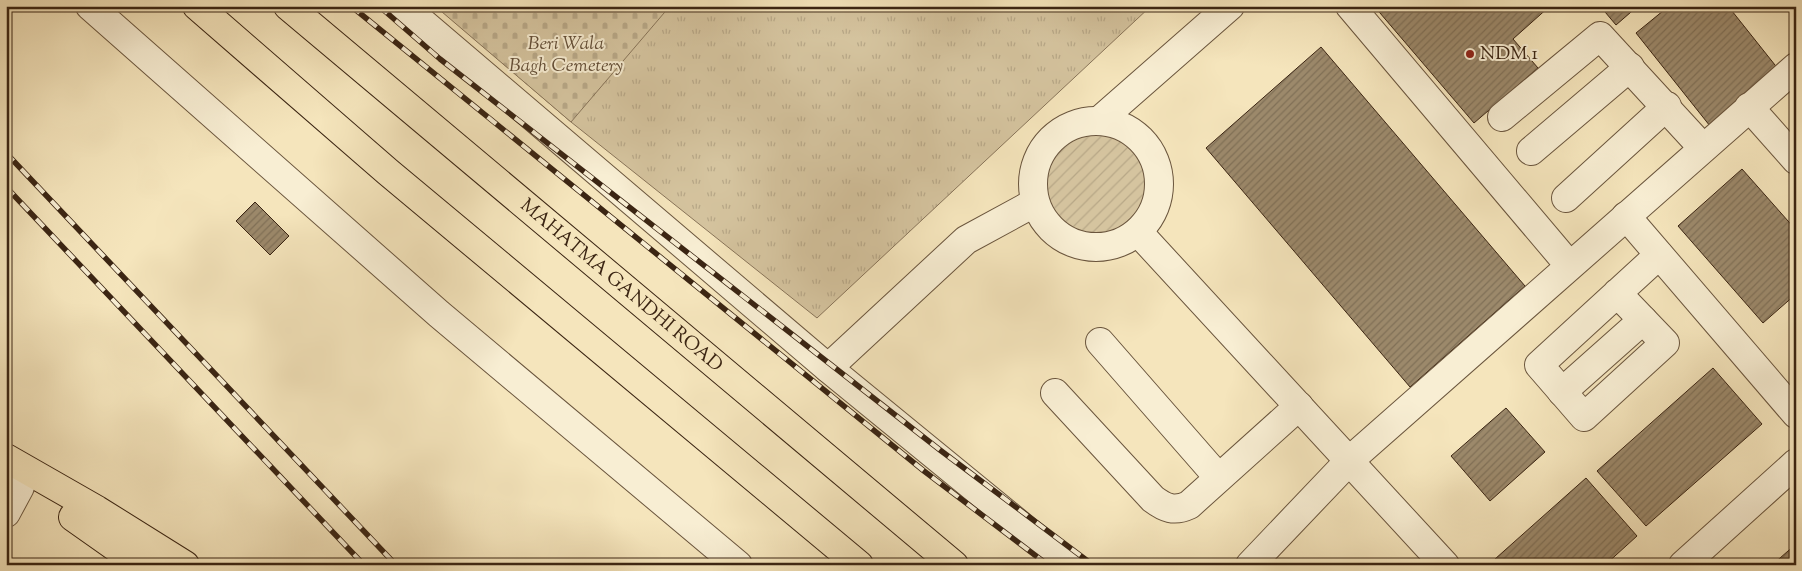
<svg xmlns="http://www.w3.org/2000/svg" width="1802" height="571" viewBox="0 0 1802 571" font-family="'Sorts Mill Goudy',serif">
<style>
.grass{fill:url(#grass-tufts);stroke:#887459}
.cemetery{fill:url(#cemetery-stones);stroke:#887459}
.garden{fill:url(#garden-furrows);stroke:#887459}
.building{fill:url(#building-hatch);stroke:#3b2513}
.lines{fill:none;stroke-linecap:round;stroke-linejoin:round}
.minor-casing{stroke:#6a553d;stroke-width:30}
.major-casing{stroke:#3b2513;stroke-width:30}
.minor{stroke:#f8eed3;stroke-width:28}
.major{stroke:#f5e5bc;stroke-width:28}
.rail-casing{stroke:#3b2513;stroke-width:5.5}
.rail{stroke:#f8eed3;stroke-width:4;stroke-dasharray:11;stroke-linecap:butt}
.poi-dot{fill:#8f2418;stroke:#f8eed3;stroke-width:2}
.labels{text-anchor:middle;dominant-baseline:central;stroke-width:4;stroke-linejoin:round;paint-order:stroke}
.park-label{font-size:19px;font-style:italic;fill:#624d36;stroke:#f8eed3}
.poi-label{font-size:19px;fill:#3b2513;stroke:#f8eed3;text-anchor:start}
.street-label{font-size:19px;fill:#3b2513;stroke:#f8eed3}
</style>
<defs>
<pattern id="grass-tufts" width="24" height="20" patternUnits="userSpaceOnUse" patternTransform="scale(1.25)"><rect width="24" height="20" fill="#d5c49f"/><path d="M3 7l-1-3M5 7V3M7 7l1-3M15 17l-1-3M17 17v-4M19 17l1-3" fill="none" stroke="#b8a888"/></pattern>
<pattern id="cemetery-stones" width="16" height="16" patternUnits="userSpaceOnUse" patternTransform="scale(1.25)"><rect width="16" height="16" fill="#d5c49f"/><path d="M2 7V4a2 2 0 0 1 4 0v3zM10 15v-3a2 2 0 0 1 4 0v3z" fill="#b8a888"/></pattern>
<pattern id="garden-furrows" width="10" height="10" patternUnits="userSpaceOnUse" patternTransform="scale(1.25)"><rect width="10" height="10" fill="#d5c49f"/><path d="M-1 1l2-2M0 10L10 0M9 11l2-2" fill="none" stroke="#b8a888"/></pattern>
<pattern id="building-hatch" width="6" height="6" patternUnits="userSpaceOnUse" patternTransform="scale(1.25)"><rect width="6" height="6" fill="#9c896b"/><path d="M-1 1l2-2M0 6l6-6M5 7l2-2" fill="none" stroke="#807057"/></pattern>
</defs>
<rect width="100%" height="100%" fill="#f5e5bc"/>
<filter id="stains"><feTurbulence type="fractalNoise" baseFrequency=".004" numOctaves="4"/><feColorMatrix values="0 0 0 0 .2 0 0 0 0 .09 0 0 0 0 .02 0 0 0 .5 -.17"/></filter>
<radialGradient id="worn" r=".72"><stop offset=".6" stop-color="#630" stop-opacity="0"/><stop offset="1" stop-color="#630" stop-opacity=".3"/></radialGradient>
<path class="grass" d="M436,6H1151L817,318L571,122Z"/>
<path class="cemetery" d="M435,6H670L571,122Z"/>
<circle class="garden" cx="1096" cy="188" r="55"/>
<g class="building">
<path d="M1374,6H1550L1513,39L1538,68L1474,123Z"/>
<path d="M1600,6H1638L1616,25Z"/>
<path d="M1669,6H1728L1779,70L1710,126L1636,33Z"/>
<path d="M1321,47L1525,286L1410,387L1206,148Z"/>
<path d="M1742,169L1796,230V294L1763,323L1678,226Z"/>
<path d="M255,202L289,236L270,255L236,221Z"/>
<path d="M1713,368L1762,424L1646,526L1597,471Z"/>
<path d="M1506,408L1545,452L1490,501L1451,456Z"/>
<path d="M1586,478L1637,536L1605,565H1499L1495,559Z"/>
<path d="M1796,544V565H1772Z"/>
</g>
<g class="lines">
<g class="minor-casing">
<g id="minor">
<path d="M90,6L439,314L738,565"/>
<path d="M403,6L828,368L1069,565"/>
<path d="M1350,6L1569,265"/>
<path d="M1749,107L1796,160"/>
<path d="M1502,117L1600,36L1703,148"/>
<path d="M1100,120L1230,6"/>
<circle cx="1096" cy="184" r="63"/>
<path d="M1531,151L1630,67"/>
<path d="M1566,198L1667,106"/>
<path d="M1626,216L1796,414"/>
<path d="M1138,232L1445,565"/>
<path d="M1617,293L1665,343L1584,417L1539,365L1659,255"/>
<path d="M1100,342L1218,477"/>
<path d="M828,368L966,240L1034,203"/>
<path d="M1562,392L1643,320"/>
<path d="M1055,393L1153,499C1165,508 1174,512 1189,505L1299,406"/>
<path d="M6,513L20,487"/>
<path d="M1250,565L1350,460L1796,67"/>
<path d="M1683,565L1796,463"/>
</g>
</g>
<g class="major-casing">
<g id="major">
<path d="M197,6L388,172L859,565"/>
<path id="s1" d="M288,6L954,565"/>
<path d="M6,458L97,510L185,565"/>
<path d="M73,517L141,565"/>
</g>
</g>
<use href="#minor" class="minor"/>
<use href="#major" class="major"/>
<g class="rail-casing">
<g id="rail">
<path d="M351,6L924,471L1048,565"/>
<path d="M379,6L440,59L940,450L1093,565"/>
<path d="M6,153L396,565"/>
<path d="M6,187L364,565"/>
</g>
</g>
<use href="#rail" class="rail"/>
</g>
<circle class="poi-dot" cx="1470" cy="54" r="5"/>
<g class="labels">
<g class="park-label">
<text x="566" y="44">Beri Wala<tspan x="566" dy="22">Bagh Cemetery</tspan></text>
</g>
<g class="poi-label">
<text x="1480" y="54">NDM 1</text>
</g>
<g class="street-label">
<text stroke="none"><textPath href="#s1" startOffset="435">MAHATMA GANDHI ROAD</textPath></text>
</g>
</g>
<rect width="1802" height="571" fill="none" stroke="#f5e5bc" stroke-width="25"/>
<rect x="8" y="8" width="1787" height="556" fill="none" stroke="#3b2513" stroke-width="2.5"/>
<rect x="12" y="12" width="1777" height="546" fill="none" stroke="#3b2513"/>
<rect width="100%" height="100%" filter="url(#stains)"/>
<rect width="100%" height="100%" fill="url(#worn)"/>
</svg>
